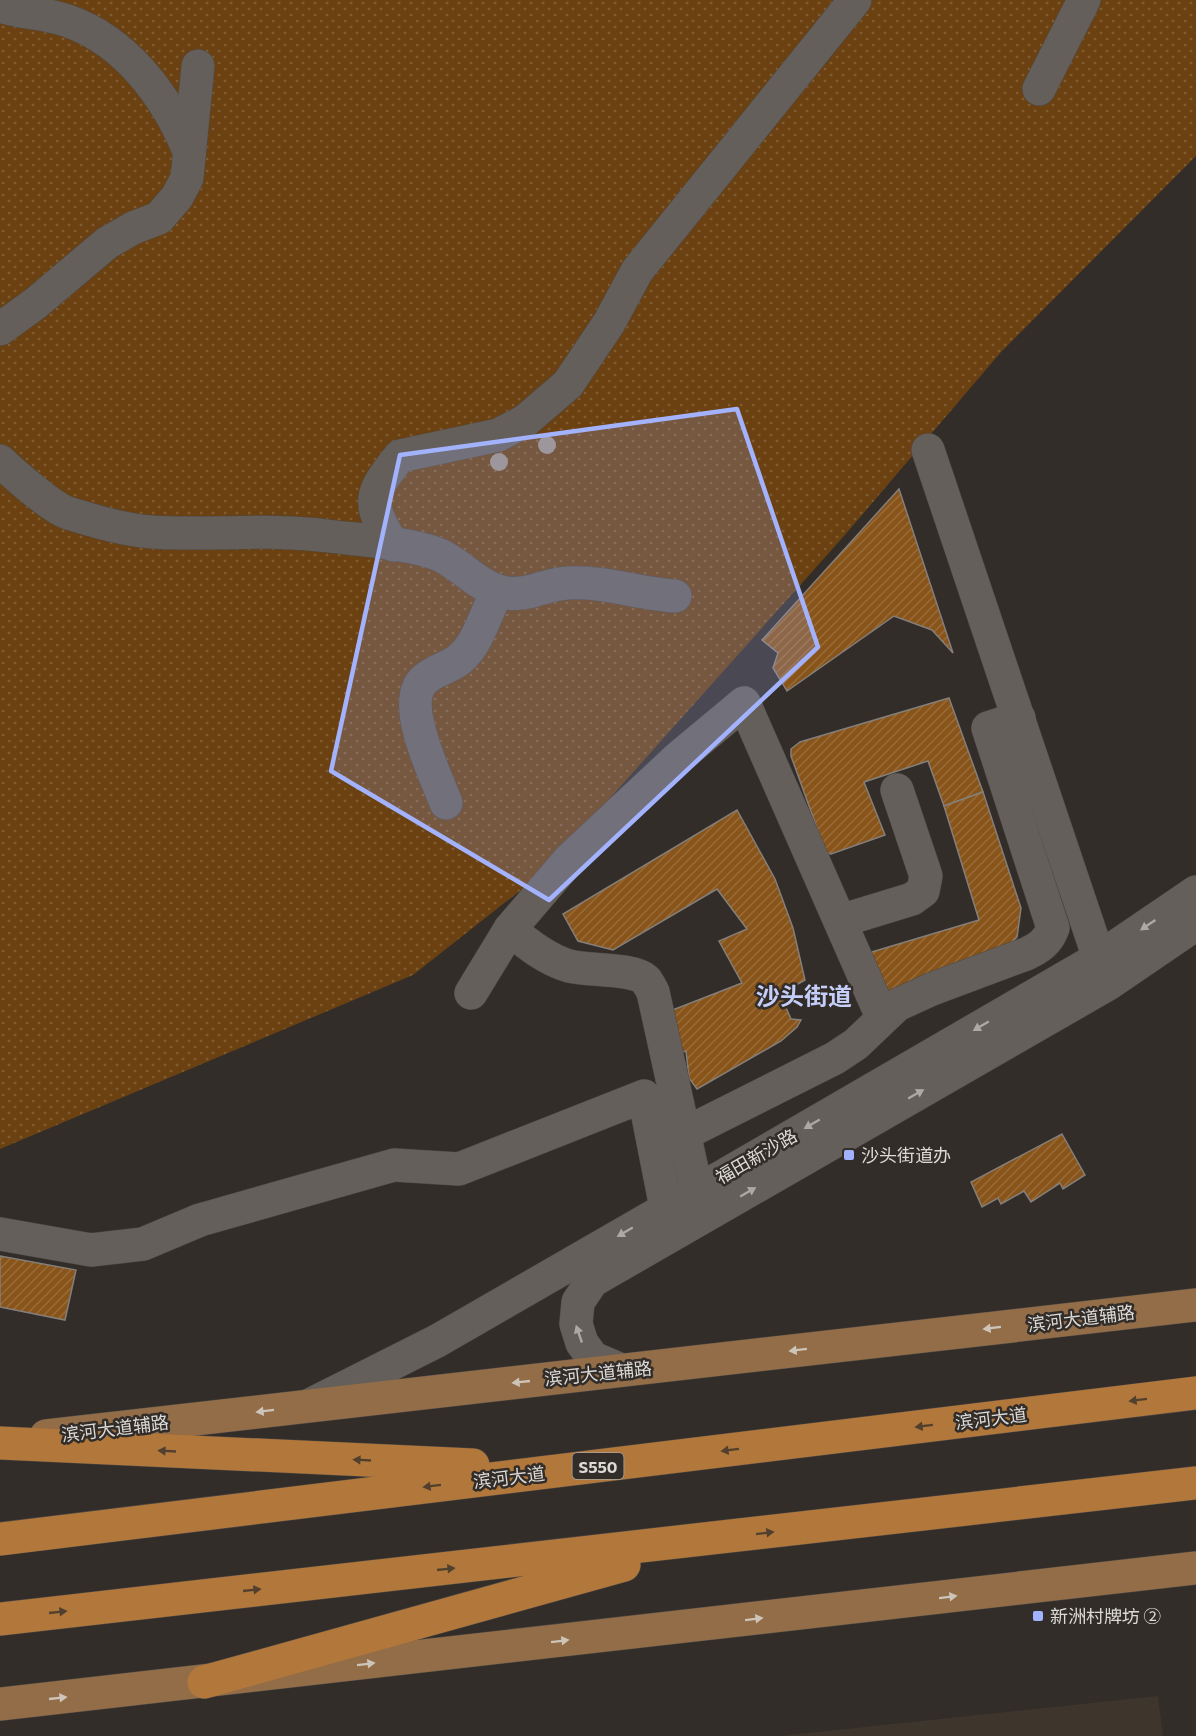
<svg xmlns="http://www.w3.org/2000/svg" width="1196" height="1736" viewBox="0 0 1196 1736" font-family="Commissioner,'Noto Sans SC',sans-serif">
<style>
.built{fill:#3e352d}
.grass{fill:url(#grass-dots)}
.building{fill:url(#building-hatch);stroke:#847f7b;stroke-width:1.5}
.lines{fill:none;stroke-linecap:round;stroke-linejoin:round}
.minor-casing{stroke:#4c4845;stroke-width:34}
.major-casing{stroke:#4c4845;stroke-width:34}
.highway-casing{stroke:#4c4845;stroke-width:34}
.minor{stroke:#645f5a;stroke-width:33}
.major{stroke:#926d47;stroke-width:33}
.highway{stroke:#b1773b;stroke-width:33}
.tree{fill:#9c8f84}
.oneway{fill:#aca9a5}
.oneway2{fill:#cdc4ba}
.oneway3{fill:#52402e}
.marked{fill:#a3b2fd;fill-opacity:0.2;stroke:#a3b2fd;stroke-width:4.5;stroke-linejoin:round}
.poi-dot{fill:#a3b2fd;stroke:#322d29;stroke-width:2}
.labels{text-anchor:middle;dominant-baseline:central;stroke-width:5;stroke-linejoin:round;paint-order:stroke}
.shield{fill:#322d29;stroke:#a9a6a3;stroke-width:1.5}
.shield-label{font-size:16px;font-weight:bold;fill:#dcdad7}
.poi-label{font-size:18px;fill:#dcdad7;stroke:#322d29;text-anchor:start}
.street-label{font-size:18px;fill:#dcdad7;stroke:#322d29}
.district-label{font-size:24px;font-weight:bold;fill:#c4cef8;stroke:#322d29}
</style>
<defs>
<pattern id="grass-dots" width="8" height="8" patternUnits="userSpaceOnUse" patternTransform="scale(1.5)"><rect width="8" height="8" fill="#6b4111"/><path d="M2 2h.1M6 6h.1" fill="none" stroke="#805c33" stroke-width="1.8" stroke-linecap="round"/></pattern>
<pattern id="building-hatch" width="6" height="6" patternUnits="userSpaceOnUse" patternTransform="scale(1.5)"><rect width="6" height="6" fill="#885419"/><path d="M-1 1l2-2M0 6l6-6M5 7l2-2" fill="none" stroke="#986c3a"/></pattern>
</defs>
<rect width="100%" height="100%" fill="#322d29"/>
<path class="built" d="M1158,1696L1163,1736H780Z"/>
<path class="grass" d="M0,0H1196V156L1001,352L844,536L545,871L413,975L0,1149Z"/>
<g class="building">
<path d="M899,489L953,653L932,630L894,616L787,691L773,668L778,653L762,640Z"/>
<path d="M949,698L983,792L944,806L928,761L864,782L885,835L831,854L826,853L791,756V749L800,742Z"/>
<path d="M983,792L1021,908L1017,937L1009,945L882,996L865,954L979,920L944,806Z"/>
<path d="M737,810L775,879L793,928L805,980L780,994L791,1019L801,1020L797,1027L781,1041L697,1089L689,1078L686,1051L678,1054L670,1011L742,983L719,941L747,929L717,889L613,950L578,941L563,914Z"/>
<path d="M1062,1134L1085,1175L1063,1189L1060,1183L1031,1202L1024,1191L1001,1204L998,1198L982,1207L971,1182Z"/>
<path d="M0,1256L76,1270L65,1320L0,1307Z"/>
</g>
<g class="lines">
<g class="minor-casing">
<g id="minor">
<path d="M0,6C22,13 45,13 68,21C125,41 166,95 188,149"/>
<path d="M1039,89L1084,0"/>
<path d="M0,329L36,303L107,243L133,228L159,218L177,197L187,178L198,66"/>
<path d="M928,450L1105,976"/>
<path d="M0,461C13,473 52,508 68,513C94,521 124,530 152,532C211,536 269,528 328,536C360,540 411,543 440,555C463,566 479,588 506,593C529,596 546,584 568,583C605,581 639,594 675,596"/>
<path d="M393,545C366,503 369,494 400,456L498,435L525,421L568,384L609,323L637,271L855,0"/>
<path d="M446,803C436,776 399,703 424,680C435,669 452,668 463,656C480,639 486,611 498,591"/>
<path d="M840,921L912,899L923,891L926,876L897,790"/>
<path d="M510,929C527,944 546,959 569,966C588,971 633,968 646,980C648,983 651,988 653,992L701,1210"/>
<path d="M471,993L510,929L569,860L678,758L744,703L882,1017"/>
<path d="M686,1133L835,1058L856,1044L897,1005L932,989L1026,954C1039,948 1048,942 1053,928L988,728L1019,718"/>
<path d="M0,1234L91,1250L143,1244L200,1220L394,1165L459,1169L644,1096L670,1228"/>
<path d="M621,1370L593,1358L582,1343L576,1324L578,1302L592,1281L1108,984L1196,924"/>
<path d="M310,1405L437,1341L699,1190L1099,958L1196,892"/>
</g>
</g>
<g class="major-casing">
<g id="major">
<path d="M46,1436L1196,1305"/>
<path d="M0,1704L1196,1568"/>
</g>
</g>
<g class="highway-casing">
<g id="highway">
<path d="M0,1443L473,1465"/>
<path d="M0,1539L1196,1393"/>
<path d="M0,1619L1196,1483"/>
<path d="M204,1682L624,1565"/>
</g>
</g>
<use href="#minor" class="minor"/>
<use href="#major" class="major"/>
<use href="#highway" class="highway"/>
</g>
<g class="tree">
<circle cx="547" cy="445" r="9"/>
<circle cx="499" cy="462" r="9"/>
</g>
<defs><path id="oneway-solid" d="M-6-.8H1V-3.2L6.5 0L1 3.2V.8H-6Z" transform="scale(1.5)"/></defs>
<g class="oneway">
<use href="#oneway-solid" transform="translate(1148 925) rotate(146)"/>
<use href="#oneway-solid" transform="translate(981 1026) rotate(150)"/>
<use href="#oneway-solid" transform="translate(916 1094) rotate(-30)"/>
<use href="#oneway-solid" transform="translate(812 1124) rotate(150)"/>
<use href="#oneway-solid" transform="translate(748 1192) rotate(-30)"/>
<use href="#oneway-solid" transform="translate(625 1232) rotate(150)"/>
<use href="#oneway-solid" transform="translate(579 1334) rotate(-109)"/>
</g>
<g class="oneway2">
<use href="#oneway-solid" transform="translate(992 1328) rotate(173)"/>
<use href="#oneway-solid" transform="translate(798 1350) rotate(173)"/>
<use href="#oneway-solid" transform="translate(521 1382) rotate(174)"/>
<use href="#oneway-solid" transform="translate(265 1411) rotate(173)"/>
<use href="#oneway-solid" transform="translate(948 1597) rotate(-7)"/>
<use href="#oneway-solid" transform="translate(754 1619) rotate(-7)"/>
<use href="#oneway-solid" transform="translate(560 1641) rotate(-7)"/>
<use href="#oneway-solid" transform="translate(366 1664) rotate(-7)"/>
<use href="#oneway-solid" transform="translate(58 1698) rotate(-6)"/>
</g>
<g class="oneway3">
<use href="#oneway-solid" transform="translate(1138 1400) rotate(173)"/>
<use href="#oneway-solid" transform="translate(924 1426) rotate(173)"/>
<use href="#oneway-solid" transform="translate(730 1450) rotate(173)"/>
<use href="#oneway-solid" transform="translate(167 1451) rotate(-177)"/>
<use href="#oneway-solid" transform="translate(362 1460) rotate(-177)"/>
<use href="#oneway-solid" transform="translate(432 1486) rotate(173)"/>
<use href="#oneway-solid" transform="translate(765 1533) rotate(-7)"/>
<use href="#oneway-solid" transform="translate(446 1569) rotate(-6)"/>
<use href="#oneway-solid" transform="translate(252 1590) rotate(-6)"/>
<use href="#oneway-solid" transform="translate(58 1612) rotate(-6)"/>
</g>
<path class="marked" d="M737,409L818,647L549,900L331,771L400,455Z"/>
<g class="poi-dot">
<rect x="843" y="1149" width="12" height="12" rx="3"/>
<rect x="1032" y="1610" width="12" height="12" rx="3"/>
</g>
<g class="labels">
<rect class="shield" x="572.5" y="1453" width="51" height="26" rx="4.5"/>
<g class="shield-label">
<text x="598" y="1466">S550</text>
</g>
<g class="poi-label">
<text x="861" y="1155">沙头街道办</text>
<text x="1050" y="1616">新洲村牌坊 ②</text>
</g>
<g class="street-label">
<text transform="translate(756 1156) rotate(-30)">福田新沙路</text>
<text transform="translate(1081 1318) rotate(-7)">滨河大道辅路</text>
<text transform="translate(598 1373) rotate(-6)">滨河大道辅路</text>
<text transform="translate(991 1418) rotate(-7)">滨河大道</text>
<text transform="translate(115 1428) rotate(-7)">滨河大道辅路</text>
<text transform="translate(509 1477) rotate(-7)">滨河大道</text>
</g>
<g class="district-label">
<text x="804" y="995">沙头街道</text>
</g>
</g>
</svg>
